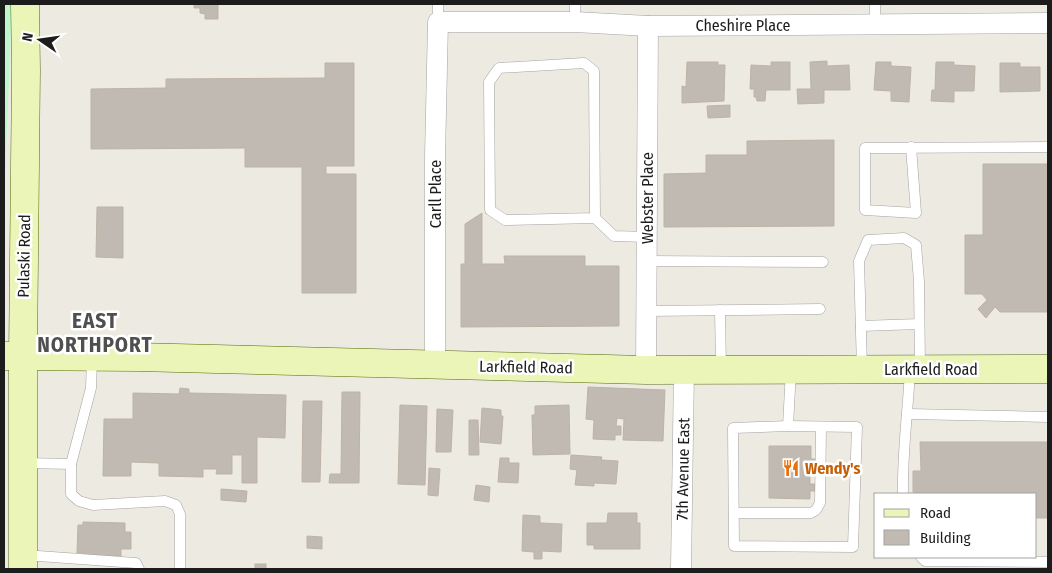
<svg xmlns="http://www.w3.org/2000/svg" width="1052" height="573" viewBox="0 0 1052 573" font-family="'Fira Sans Condensed',sans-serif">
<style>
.park{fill:#c0f6cb}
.building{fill:#c1bab2;stroke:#bdb3a5}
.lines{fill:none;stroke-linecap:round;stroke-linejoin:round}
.lane-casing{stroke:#a3a3a3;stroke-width:11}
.street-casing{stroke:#a3a3a3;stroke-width:21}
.secondary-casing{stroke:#556b0a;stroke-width:29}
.lane{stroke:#fff;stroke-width:10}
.street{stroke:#fff;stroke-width:20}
.secondary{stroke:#ebf5b7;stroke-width:28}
.labels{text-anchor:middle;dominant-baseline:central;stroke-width:5;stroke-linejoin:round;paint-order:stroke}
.street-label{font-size:16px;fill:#1c1c1c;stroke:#fff}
.food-label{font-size:16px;font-weight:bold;fill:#c56008;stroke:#fff;text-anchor:start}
.district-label{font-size:21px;font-weight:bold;letter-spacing:1px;fill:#4f4f4f;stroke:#fff}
</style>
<rect width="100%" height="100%" fill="#edeae2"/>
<path class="park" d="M4,4H12L4,201Z"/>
<g class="building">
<path d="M194,4H218V19H205V14L200,13V8H194Z"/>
<path d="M827,61V66L849,65L850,90H824V103L798,104L797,89H811L810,62Z"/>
<path d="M687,62H718V65H725L724,101L682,103V86L686,87Z"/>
<path d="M771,62H790V90H766L765,101H757L756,97H754V89H750L751,65L771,66Z"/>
<path d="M876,62H891V66L911,67L909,102L891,101V91L874,90Z"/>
<path d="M936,62H954V65L975,66L974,91H954V102L931,101L932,90H935Z"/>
<path d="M325,63H354V166H326V174H356V293H302V167H245V148L91,149V89L166,88V79L325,78Z"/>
<path d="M1000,63H1020V67H1040V91L1000,92Z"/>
<path d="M730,105V117L708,118L707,106Z"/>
<path d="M834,140V226L664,227V174L706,173V155H747V141Z"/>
<path d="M983,164H1048V312H1000L995,307L986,318L978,309L987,300L982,294H965V235H983Z"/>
<path d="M97,207H123V258L96,257Z"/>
<path d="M482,213V264H505L504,256H585V266H619V326L461,327V264H465V224Z"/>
<path d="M588,387L665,390L663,441L623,440L624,419L617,418L616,426H621V435H615V440L593,439L594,420L586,419Z"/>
<path d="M180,388L189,389V393L286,395L285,438L257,437V483H242V455H232V474H216L217,469H203V477L159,476V463L131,462V476H103L104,419H133V393L179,394Z"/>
<path d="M342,392H360L359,483H329L330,474H341Z"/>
<path d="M303,401H322L320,482H302Z"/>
<path d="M400,405L427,406L425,485L398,484Z"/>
<path d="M569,405L570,454L533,455L532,415H535V406Z"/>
<path d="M482,408L501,410V416H503L501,444L480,442Z"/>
<path d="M437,409L453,410L451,452H436Z"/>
<path d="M469,420H478L479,455H469Z"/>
<path d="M920,442H1048V518H1036V494H920V493L913,492V471H921Z"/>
<path d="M769,446H811V459H815V472H810V484H815V491H810V499L769,498Z"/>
<path d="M571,455L602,457L601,460L618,461L616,484L594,483V486L575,485L577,470L570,469Z"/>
<path d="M500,458H509V463H519L518,483L498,482Z"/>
<path d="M429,468L440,469L438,496L428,495Z"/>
<path d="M476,485L490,487L489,502L474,500Z"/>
<path d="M221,489L247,491L246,502L221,500Z"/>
<path d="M608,513H637V523H640V549H594V545H587V523H607Z"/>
<path d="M523,515L540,516V523L562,524L561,552L542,551V559H534V552L522,551Z"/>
<path d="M83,522L125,523V532H131V549H121V556L110,555V559L83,556V553H77L78,525H83Z"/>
<path d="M307,536L322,537V549L307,548Z"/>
<rect x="255" y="564" width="11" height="5"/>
</g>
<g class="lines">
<g class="lane-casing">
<g id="lane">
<path d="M438,22V4"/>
<path d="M575,22V4"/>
<path d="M875,24V4"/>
<path d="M911,147L916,213L865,210V148L1048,147"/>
<path d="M595,218L594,71L584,63L499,68L489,82L490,210L505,220L595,218L614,236L647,237"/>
<path d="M647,261L823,262"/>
<path d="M720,310L721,368"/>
<path d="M646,311L820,309"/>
<path d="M861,326L919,324"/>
<path d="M862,368L859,261L868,240L904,238L916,245L919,281L920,368"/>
<path d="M908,414L1048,417"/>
<path d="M788,426L857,427L853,547L734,546L733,428Z"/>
<path d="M788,426L791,370"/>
<path d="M24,463L71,464L91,388L92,359"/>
<path d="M71,464V494L79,501L93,505L165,501L176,505L180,514V569"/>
<path d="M903,494C902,453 908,412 910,370"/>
<path d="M734,513H811L816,510L820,503L821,427"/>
<path d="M24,555L136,563L139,569"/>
<path d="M921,557L925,561L1048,562"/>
</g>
</g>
<g class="street-casing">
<g id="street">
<path d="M435,365V157L438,22H575L648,26L1048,23"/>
<path d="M646,370L648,26"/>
<path d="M681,569L684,369"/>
</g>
</g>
<g class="secondary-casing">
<g id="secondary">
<path d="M4,356L136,357L646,370L1048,369"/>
<path d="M23,569V355L26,70L25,4"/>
</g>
</g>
<use href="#lane" class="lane"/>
<use href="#street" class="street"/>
<use href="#secondary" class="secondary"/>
</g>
<defs>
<g id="restaurant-bare" transform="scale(1.35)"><path d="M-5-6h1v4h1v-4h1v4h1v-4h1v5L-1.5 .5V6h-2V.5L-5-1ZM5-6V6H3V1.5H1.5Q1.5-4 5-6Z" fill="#e8710a" stroke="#fff" stroke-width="2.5" paint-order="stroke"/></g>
</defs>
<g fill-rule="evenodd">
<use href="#restaurant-bare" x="791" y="468"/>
</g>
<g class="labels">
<g class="street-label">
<text x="743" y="25">Cheshire Place</text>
<text transform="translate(435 194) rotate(-90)">Carll Place</text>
<text transform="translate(647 198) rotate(-90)">Webster Place</text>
<text transform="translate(24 256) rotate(-89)">Pulaski Road</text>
<text transform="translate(526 367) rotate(1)">Larkfield Road</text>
<text x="931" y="369">Larkfield Road</text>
<text transform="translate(683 469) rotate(-89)">7th Avenue East</text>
</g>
<g class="food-label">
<text x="805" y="468">Wendy's</text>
</g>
<g class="district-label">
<text x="95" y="321">EAST<tspan x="95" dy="24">NORTHPORT</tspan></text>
</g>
</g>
<rect width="1052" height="573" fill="none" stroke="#1c1c1c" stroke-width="10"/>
<rect x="874" y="493" width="162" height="65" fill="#ffffff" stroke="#a4a4a4"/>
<rect x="884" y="509" width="25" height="8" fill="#ebf5b7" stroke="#a4a4a4"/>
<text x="920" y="518" font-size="15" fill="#1c1c1c">Road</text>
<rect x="884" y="530" width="25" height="15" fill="#c1bab2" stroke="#a4a4a4"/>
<text x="920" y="543" font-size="15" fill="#1c1c1c">Building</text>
<g transform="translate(40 40) rotate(283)" stroke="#ffffff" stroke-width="4" paint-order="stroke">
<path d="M0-4L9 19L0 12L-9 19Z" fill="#1c1c1c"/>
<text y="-8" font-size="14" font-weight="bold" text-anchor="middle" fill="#1c1c1c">N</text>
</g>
</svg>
